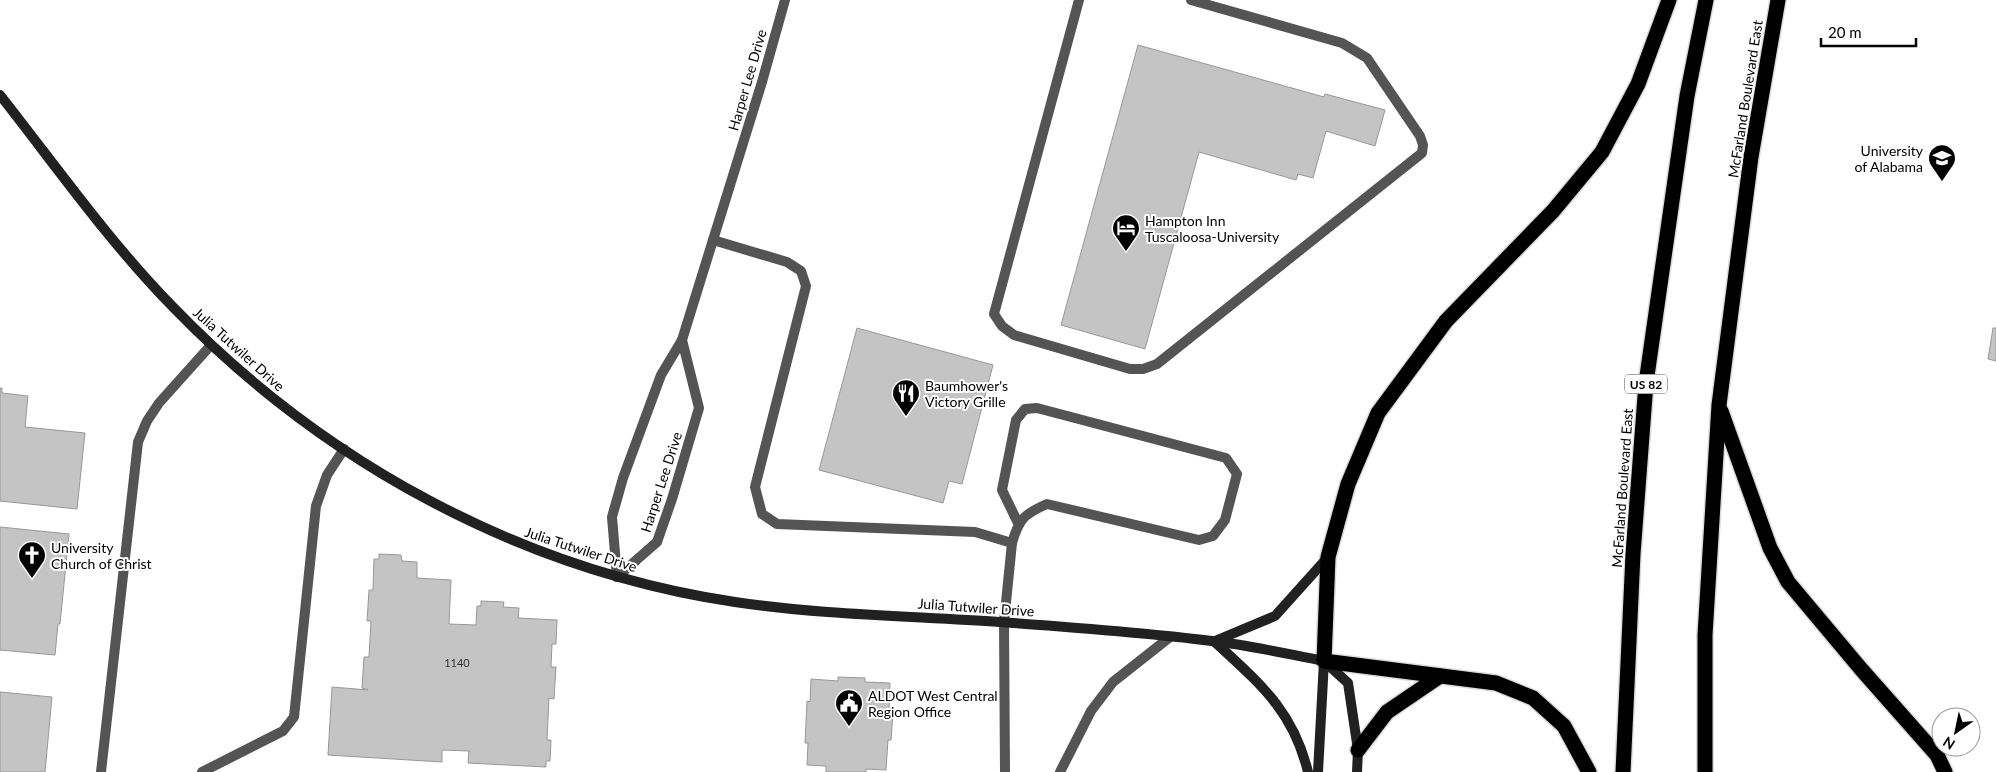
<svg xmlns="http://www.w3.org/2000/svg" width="1996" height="772" viewBox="0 0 1996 772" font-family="Lato,sans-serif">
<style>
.building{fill:#c4c4c4;stroke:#989898}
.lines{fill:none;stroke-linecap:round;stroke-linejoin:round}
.highway-casing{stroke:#dbdbdb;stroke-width:18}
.lane{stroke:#545454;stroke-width:10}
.street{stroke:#545454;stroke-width:10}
.secondary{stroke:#212121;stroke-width:10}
.highway{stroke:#000;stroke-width:15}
.labels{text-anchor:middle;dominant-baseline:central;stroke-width:4;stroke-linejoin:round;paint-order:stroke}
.number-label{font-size:11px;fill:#313131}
.shield{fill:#fff;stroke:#4c4c4c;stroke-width:1}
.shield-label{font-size:12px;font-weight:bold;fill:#000}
.street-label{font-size:14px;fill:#000;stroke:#fff}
.poi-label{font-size:14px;fill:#000;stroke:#fff;text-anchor:start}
</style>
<rect width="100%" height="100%" fill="#fff"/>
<g class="building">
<path d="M1138,45L1324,97L1325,94L1385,110L1375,146L1326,131L1313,178L1298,174L1296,180L1199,152L1145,349L1061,325Z"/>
<path d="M857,328L993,365L962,484L949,481L943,503L819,470Z"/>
<path d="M1993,328H1996V361L1988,359Z"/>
<path d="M0,388H2V393L28,396L25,427L85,433L77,509L0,501Z"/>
<path d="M0,527L69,534L60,624H58L55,655L0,650Z"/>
<path d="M379,554L401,555L402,561L417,562V578L451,580L449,624L476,625L477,606H481V601L504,602L503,607L519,608L518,618L557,620L556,644H552L551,667H556L554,699L549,698L547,740H551L550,761H546V767L468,763L469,751L442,750V762L328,755L332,687L368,690L362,688L364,657H369L371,621H367L369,590H373L374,559H379Z"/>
<path d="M838,677L865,678V682L890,683L889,713H893L891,740H888L886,770L866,769V772H826V766L807,765L808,743H805L807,701L810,702L811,679L838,681Z"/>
<path d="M0,692L52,697L45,772H0Z"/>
</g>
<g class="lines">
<g class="highway-casing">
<g id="highway">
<path d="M1721,411L1770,548L1788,582L1861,669L1937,755L1945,772"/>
<path d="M1358,750L1387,712L1440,676"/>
<path d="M1589,772L1564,726L1533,698L1496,683L1324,661L1328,557L1348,484L1378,413L1446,321L1553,211L1602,152L1638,84L1669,0"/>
<path d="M1623,772L1633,554L1646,383L1687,96L1706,0"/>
<path d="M1705,772V635L1719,405L1751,157L1778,0"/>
</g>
</g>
<g class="lane">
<path d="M1079,0L994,314L1002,326L1014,335L1130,369H1143L1157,364L1422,153L1423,145L1420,136L1367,58L1342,43L1191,0"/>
<path d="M713,240L787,262L801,271L806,286L755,487L762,514L777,524L975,532L1012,543L1004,622L1005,772"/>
<path d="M1012,543C1019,519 1024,514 1047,504L1199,540L1213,536L1225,520L1237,474L1226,458L1037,408L1025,409L1016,420L1002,490L1018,523"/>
<path d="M101,772L138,442L147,421L159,403L211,345"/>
<path d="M202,772L283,731L294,717L316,506L327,475L344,449"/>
<path d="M1060,772L1091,711L1113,682L1170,637"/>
</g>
<g class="street">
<path d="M617,577L612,517L623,478L661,375L682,340L762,82L785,0"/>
<path d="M617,577L657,542L672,499L699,408L682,340"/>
</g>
<g class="secondary">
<path d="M0,95C56,166 110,243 173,307C323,462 520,570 735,602C822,615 912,616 1000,622C1070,627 1142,632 1212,641C1249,645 1287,654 1324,661"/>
<path d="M1215,641L1275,616L1328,557"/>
<path d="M1215,642C1259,683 1293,710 1308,772"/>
<path d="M1325,662L1348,683L1358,750L1357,772"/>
<path d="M1318,772L1324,661"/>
</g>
<use href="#highway" class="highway"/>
</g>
<defs>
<g id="university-pin" transform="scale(1.4375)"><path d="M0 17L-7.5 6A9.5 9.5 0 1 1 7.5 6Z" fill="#000" stroke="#fff"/><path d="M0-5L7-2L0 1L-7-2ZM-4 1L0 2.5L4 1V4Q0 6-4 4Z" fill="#fff"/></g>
<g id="hotel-pin" transform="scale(1.4375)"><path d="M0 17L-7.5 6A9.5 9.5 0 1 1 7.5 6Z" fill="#000" stroke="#fff"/><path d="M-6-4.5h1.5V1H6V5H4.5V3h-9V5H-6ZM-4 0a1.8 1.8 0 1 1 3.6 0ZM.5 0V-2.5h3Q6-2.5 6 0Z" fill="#fff"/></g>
<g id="restaurant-pin" transform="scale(1.4375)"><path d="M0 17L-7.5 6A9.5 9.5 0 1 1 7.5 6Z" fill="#000" stroke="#fff"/><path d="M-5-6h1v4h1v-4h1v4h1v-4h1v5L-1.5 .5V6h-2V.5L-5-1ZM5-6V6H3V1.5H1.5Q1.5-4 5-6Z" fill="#fff"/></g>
<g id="church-pin" transform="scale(1.4375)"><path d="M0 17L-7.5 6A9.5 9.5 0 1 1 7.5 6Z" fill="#000" stroke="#fff"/><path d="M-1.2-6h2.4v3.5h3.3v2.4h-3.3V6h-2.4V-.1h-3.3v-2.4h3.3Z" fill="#fff"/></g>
<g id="civic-pin" transform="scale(1.4375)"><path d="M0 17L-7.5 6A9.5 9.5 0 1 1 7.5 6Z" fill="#000" stroke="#fff"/><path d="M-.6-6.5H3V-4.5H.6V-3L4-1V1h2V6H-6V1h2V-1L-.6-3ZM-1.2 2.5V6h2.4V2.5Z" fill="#fff"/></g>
</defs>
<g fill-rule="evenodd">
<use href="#university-pin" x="1942" y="158"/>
<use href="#hotel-pin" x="1126" y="228"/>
<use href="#restaurant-pin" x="906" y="393"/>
<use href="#church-pin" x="32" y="555"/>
<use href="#civic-pin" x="849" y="703"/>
</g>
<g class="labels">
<g class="number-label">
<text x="457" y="662">1140</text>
</g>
<rect class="shield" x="1625" y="374.5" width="42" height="19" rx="4"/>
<g class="shield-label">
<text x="1646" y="384">US 82</text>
</g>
<g class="street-label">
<text transform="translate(747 80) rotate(-74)">Harper Lee Drive</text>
<text transform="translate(1745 99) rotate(-81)">McFarland Boulevard East</text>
<text transform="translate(239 349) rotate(42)">Julia Tutwiler Drive</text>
<text transform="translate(661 482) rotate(-72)">Harper Lee Drive</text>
<text transform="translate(1622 488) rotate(-86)">McFarland Boulevard East</text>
<text transform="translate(581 549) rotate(18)">Julia Tutwiler Drive</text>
<text transform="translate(976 607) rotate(4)">Julia Tutwiler Drive</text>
</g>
<g class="poi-label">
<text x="1923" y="150" text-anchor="end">University<tspan x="1923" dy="16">of Alabama</tspan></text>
<text x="1145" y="220">Hampton Inn<tspan x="1145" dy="16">Tuscaloosa-University</tspan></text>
<text x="925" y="385">Baumhower's<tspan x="925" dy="16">Victory Grille</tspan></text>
<text x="51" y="547">University<tspan x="51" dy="16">Church of Christ</tspan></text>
<text x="868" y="695">ALDOT West Central<tspan x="868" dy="16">Region Office</tspan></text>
</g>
</g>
<g transform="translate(1956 732) rotate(213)"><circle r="24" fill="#ffffff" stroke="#999999"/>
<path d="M0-4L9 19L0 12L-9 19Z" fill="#000000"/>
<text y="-8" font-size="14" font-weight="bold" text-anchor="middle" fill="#000000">N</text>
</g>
<path d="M1821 38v8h95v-8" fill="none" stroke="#000000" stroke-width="2.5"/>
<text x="1828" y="38" font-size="15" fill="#000000" stroke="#ffffff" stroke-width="4" paint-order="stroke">20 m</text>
</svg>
